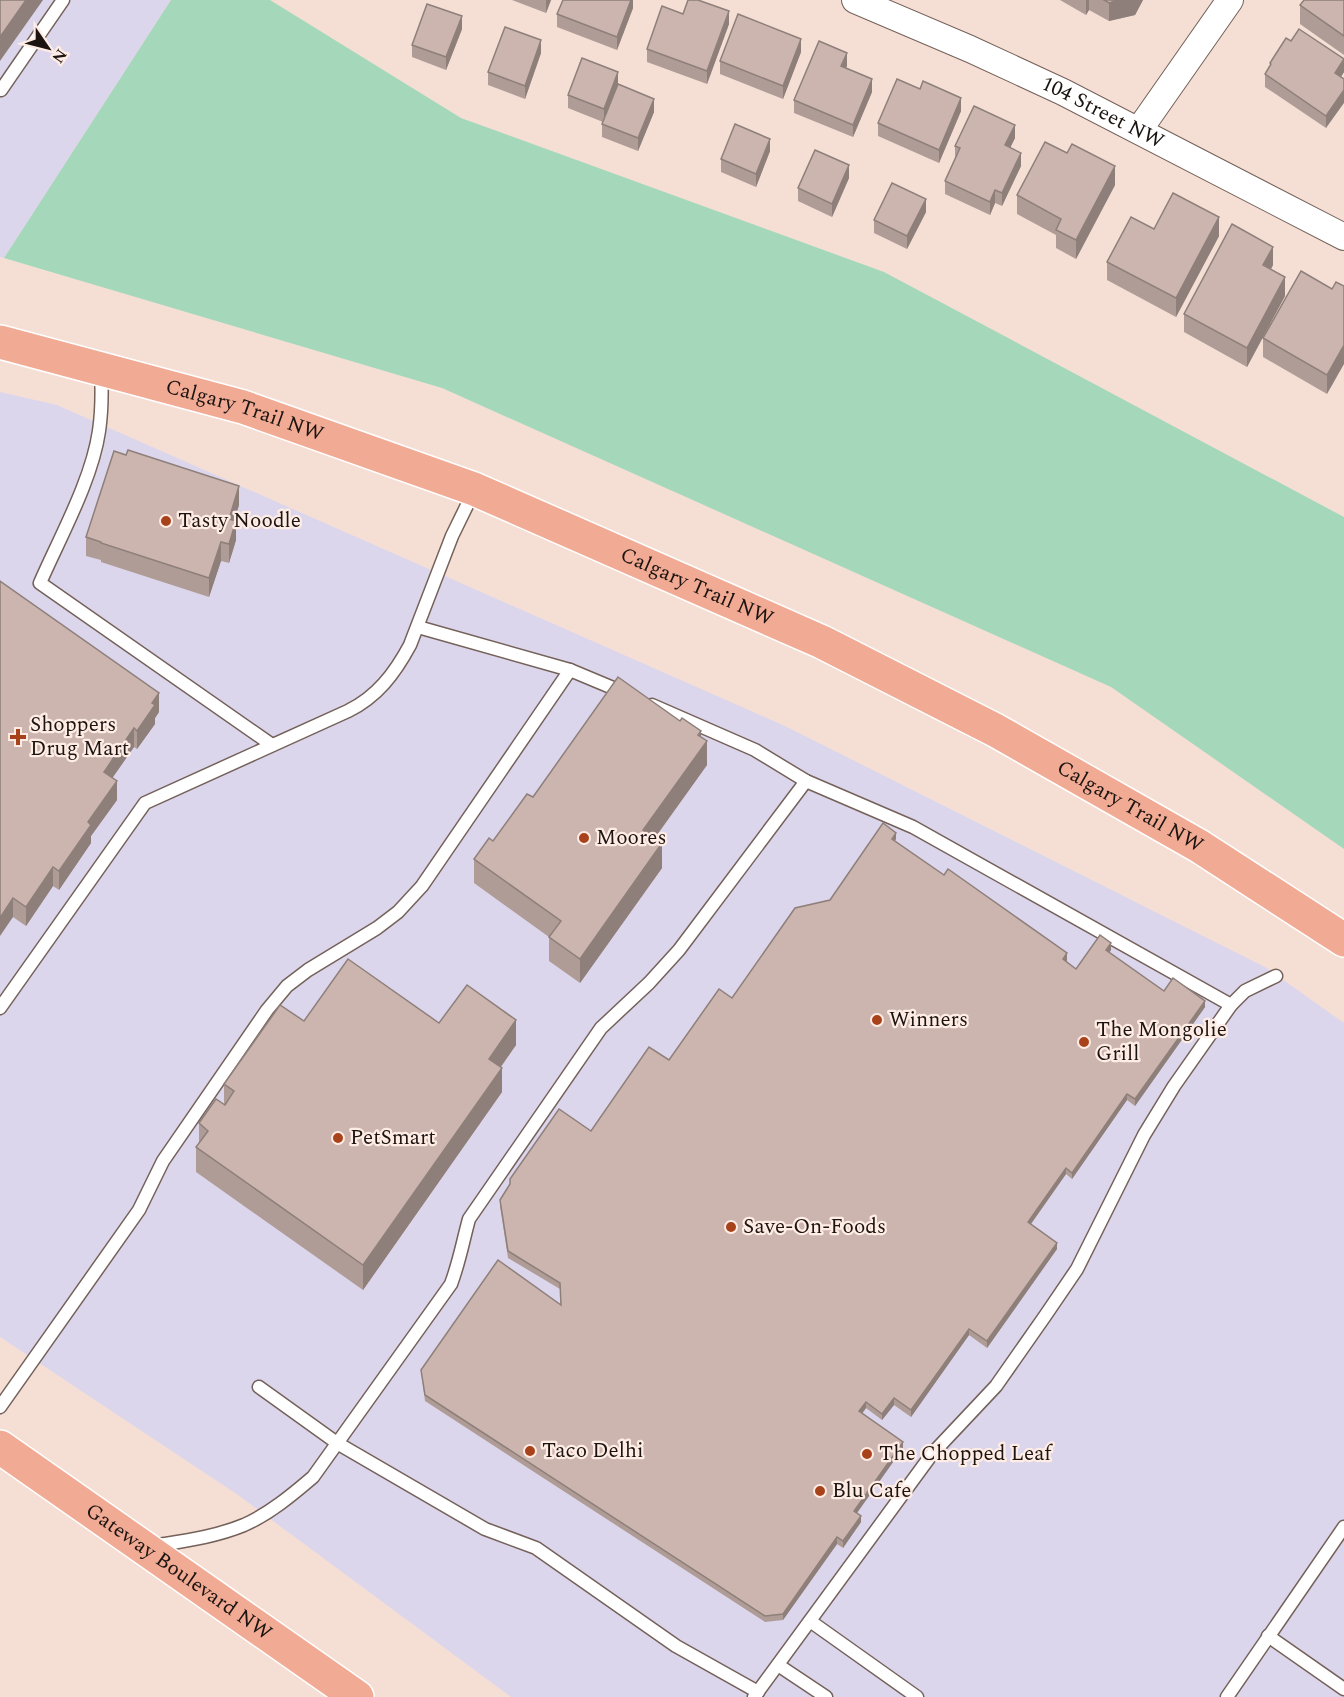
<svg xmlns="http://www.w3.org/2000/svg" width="1344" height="1697" viewBox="0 0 1344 1697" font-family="Spectral,serif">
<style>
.commercial{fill:#dcd6ec}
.green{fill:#a5d8bb}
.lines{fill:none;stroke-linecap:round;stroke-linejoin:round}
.lane-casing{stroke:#746159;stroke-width:15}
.street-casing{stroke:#746159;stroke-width:28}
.highway-casing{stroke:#fff;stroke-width:36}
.lane{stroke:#fff;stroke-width:12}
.street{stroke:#fff;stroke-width:26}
.highway{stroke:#f1aa93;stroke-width:33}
.wall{fill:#af9c96}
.shaded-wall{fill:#8e7f7a}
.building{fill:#cbb5ae;stroke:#8e7f7a;stroke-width:1.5}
.poi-dot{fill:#a8421a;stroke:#ffede5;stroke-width:2}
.labels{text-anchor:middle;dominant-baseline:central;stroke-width:4.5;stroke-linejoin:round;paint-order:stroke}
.street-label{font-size:21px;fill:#1b1411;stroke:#ffede5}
.poi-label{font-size:21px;fill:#1b1411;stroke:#ffede5;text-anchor:start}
</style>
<rect width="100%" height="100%" fill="#f5dfd5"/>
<g class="commercial">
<path d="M0,0H171L4,258L0,257Z"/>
<path d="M0,392L57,405L785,726L1265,967L1344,1023V1697H511L238,1495L0,1337Z"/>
</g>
<path class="green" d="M171,0H270L461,118L884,272L1344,517V849L1111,687L442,388L4,258Z"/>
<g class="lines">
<g class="lane-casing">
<g id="lane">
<path d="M1,90L63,0"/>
<path d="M101,370C102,390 102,411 99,431C92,480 60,537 40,583L272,745"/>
<path d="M418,627L570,670L625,693"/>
<path d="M652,705L755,750L806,781L913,827L1231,1005"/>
<path d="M0,1008L145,803L348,711C377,697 395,673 410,645L452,536L474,491"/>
<path d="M259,1387L337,1443L485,1529L536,1548L676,1646L758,1692"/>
<path d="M0,1407L139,1210L163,1161L267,1010L287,986L308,970L377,928L398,912L422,886L570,670"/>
<path d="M153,1546C183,1541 215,1537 244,1525C269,1514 292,1495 313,1477L451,1284C459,1263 463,1241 469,1219L601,1028L649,983L679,950L806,781"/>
<path d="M810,1621L917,1697"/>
<path d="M1268,1636L1344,1689"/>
<path d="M778,1665L826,1697"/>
<path d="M754,1697L932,1454L996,1386L1045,1316L1077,1269L1144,1135L1174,1086L1231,1005L1245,991L1276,976"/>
<path d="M1227,1697L1344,1527"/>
</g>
</g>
<g class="street-casing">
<g id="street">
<path id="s1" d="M855,0L970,49L1063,92L1344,237"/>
<path d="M1139,130L1230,0"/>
</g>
</g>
<g class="highway-casing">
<g id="highway">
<path id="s2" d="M0,342L243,407L474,489L822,642L995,730L1199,846L1344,940"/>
<path id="s3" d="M0,1447L357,1697"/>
</g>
</g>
<use href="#lane" class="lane"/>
<use href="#street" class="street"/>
<use href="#highway" class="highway"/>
</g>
<g class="wall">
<path d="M512,0H551L546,13Z"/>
<path d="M633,0V8L617,50L557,27V14Z"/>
<path d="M1060,0H1143L1135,15L1109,21L1089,10L1086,15Z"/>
<path d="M1344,0V55L1300,24V5Z"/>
<path d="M683,14L729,24L707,84L647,62V49Z"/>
<path d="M462,29L446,70L412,57V45Z"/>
<path d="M801,52L783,99L720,74V61Z"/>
<path d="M541,53L525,99L488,85V72Z"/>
<path d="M1270,63L1344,72L1341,77L1326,128L1265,87V74L1270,67Z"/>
<path d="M847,66L846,68L872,92L853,137L794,113V100Z"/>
<path d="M618,85L654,112L638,151L602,137V124L603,122L568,108V95Z"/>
<path d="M920,89L961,111L939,163L878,136V123Z"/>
<path d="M1015,138L1010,148L1021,166L1002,206L995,203L990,215L945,194V181L955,158V146Z"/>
<path d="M770,151L756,187L721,172V159Z"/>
<path d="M849,178L832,217L798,201V188Z"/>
<path d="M1115,185L1076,259L1056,248V235L1017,214V195Z"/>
<path d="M926,212L907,249L874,233V220Z"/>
<path d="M1154,229L1219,236L1176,317L1107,280V262Z"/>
<path d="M1273,265L1271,269L1285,296L1247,367L1184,332V314Z"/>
<path d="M1332,289L1327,394L1263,357V338Z"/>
<path d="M239,505L234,521L236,540L229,563L221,561L209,597L101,562V560L86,556V537Z"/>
<path d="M0,581L159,712L155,718V724L137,749L134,747L112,778L117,800L91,836V843L59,890L53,886L26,926L13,917Z"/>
<path d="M701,737L707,765L655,838L662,868L580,983L549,961V937L474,883V859L493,841L533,797Z"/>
<path d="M896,839L895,841L1067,960L1066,962L1076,969L1111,950L1109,953L1164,991L1205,1007L1135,1106L1127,1100L1072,1179L1066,1174L1031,1224L1057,1249L987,1348L969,1335L911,1417L894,1405L882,1420L866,1408L862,1413L903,1448L857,1513L861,1522L843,1548L837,1544L783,1620L765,1622L425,1401L421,1370L561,1305L560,1289L508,1258L500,1206V1200L510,1185V1179L591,1131L669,1060L830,900Z"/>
<path d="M304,1021L439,1023L516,1045L501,1067L502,1092L363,1290L196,1172V1147L199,1144V1123L224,1104V1084Z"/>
</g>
<g class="shaded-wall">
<path d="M26,0H43L0,61V37Z"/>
<path d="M546,0H551L546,13Z"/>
<path d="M631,0H633V8L617,50V37Z"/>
<path d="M1086,0H1089V10L1086,15Z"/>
<path d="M1118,0H1143L1135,15L1109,21V3Z"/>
<path d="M729,11V24L707,84V71Z"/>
<path d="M462,16V29L446,70V57Z"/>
<path d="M801,39V52L783,99V86Z"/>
<path d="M541,40V53L525,99V86Z"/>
<path d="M847,53V66L841,79V66Z"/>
<path d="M1344,59V72L1335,86V73Z"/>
<path d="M618,72V85L604,122V109Z"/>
<path d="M872,79V92L853,137V125Z"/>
<path d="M1344,90V103L1326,128V116Z"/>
<path d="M961,98V111L939,163V150Z"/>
<path d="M654,99V112L638,151V138Z"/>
<path d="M1015,125V138L1005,158V145Z"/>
<path d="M770,139V151L756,187V174Z"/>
<path d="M1021,153V166L1002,206V193Z"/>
<path d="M849,165V178L832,217V204Z"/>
<path d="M1115,166V185L1076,259V240Z"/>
<path d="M995,190V203L990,215V202Z"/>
<path d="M926,199V212L907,249V236Z"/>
<path d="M1219,217V236L1176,317V298Z"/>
<path d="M1273,247V265L1263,284V265Z"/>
<path d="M1285,277V296L1247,367V348Z"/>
<path d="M1344,345V364L1327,394V375Z"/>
<path d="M239,486V505L229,538V519Z"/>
<path d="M236,521V540L229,563V544Z"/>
<path d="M221,542V561L209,597V578Z"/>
<path d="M159,693V712L155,718V724L137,749V731L152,703Z"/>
<path d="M134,728V747L104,790V772Z"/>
<path d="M701,731V749L707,741V765L643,854V830Z"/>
<path d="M117,781V800L91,836V843L59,890V871L88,822Z"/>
<path d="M896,833V839L892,846V839Z"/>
<path d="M662,843V868L580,983V959Z"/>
<path d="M53,867V886L26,926V907Z"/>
<path d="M13,898V917L0,936V918Z"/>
<path d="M1111,943V950L1106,957V950Z"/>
<path d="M1067,953V960L1063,966V959Z"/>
<path d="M1205,1001V1007L1135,1106V1099Z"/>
<path d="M516,1020V1045L489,1083V1059Z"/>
<path d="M502,1068V1092L363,1290V1265Z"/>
<path d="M1127,1094V1100L1072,1179V1173Z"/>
<path d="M1066,1168V1174L1028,1228V1222Z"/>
<path d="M1057,1243V1249L987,1348V1341Z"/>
<path d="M969,1329V1335L911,1417V1410Z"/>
<path d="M894,1398V1405L882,1420V1414Z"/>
<path d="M866,1402V1408L859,1418V1411Z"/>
<path d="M903,1442V1448L854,1517V1511Z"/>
<path d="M861,1516V1522L843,1548V1541Z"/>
<path d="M837,1537V1544L783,1620V1614Z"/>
</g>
<g class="building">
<path d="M0,0H26L0,37Z"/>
<path d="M563,0H631L617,37L557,14Z"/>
<path d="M688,0H698L729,11L707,71L647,49L662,6L683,14Z"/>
<path d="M1104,0H1118L1109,3Z"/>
<path d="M1304,0H1344V36L1300,5Z"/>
<path d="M427,4L462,16L446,57L412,45Z"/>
<path d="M738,14L801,39L783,86L720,61Z"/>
<path d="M505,27L541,40L525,86L488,72Z"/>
<path d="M1299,29L1344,59L1335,73L1344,79V90L1326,116L1265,74L1271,64L1270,63L1286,38L1291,41Z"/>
<path d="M819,41L847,53L841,66L872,79L853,125L794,100Z"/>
<path d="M582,58L618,72L604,109L568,95Z"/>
<path d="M897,79L920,89L923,81L961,98L939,150L878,123Z"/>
<path d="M618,84L654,99L638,138L602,124Z"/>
<path d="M974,106L1015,125L1005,145L1021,153L1002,193L995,190L990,202L945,181L960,148L955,146Z"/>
<path d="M735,124L770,139L756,174L721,159Z"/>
<path d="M1045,142L1067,153L1072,144L1115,166L1076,240L1056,230L1061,219L1017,195Z"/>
<path d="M815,150L849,165L832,204L798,188Z"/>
<path d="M892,183L926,199L907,236L874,220Z"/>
<path d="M1173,193L1219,217L1176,298L1107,262L1131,217L1154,229Z"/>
<path d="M1232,224L1273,247L1263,265L1285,277L1247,348L1184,314Z"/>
<path d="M1301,271L1332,289L1336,282L1344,286V345L1327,375L1263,338Z"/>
<path d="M128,450L239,486L229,519L236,521L229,544L221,542L209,578L101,543V542L86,537L114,451L126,455Z"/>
<path d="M0,581L159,693L152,703L155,705L137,731L134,728L104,772L117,781L88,822L91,825L59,871L53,867L26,907L13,898L0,918Z"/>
<path d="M618,677L680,721L682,718L701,731L698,735L707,741L643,830L662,843L580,959L549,937L561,921L474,859L489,838L493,841L527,794L533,797Z"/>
<path d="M883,823L896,833L892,839L944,875L948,869L1067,953L1063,959L1076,969L1100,935L1111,943L1106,950L1164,991L1173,978L1205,1001L1135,1099L1127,1094L1072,1173L1066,1168L1028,1222L1057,1243L987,1341L969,1329L911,1410L894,1398L882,1414L866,1402L859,1411L903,1442L854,1511L861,1516L843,1541L837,1537L783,1614L765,1616L425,1395L421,1370L498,1260L561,1305L560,1283L508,1251L500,1200L510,1184V1179L559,1109L591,1131L649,1047L669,1060L719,989L732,998L795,908L830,900Z"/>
<path d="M348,959L439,1023L467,985L516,1020L489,1059L502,1068L363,1265L196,1147L208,1131L199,1123L216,1099L225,1105L234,1091L224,1084L280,1005L304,1021Z"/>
</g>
<g class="poi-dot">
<circle cx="166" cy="521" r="6"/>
<path d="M15 728h6v6h6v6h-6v6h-6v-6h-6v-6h6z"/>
<circle cx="584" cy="838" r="6"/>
<circle cx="877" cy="1020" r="6"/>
<circle cx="1084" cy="1042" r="6"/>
<circle cx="338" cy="1138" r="6"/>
<circle cx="731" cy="1227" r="6"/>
<circle cx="530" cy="1451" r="6"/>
<circle cx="867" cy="1454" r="6"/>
<circle cx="820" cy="1491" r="6"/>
</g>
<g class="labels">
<g class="street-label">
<text stroke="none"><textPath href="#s1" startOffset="272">104 Street NW</textPath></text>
<text stroke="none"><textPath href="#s2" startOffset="254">Calgary Trail NW</textPath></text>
<text stroke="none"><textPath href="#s2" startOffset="740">Calgary Trail NW</textPath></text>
<text stroke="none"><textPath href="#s2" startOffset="1226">Calgary Trail NW</textPath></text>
<text stroke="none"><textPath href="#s3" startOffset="218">Gateway Boulevard NW</textPath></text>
</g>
<g class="poi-label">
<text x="178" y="521">Tasty Noodle</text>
<text x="30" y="725">Shoppers<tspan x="30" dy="24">Drug Mart</tspan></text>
<text x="596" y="838">Moores</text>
<text x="889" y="1020">Winners</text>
<text x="1096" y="1030">The Mongolie<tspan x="1096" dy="24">Grill</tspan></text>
<text x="350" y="1138">PetSmart</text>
<text x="743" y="1227">Save-On-Foods</text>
<text x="542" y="1451">Taco Delhi</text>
<text x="879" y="1454">The Chopped Leaf</text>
<text x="832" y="1491">Blu Cafe</text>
</g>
</g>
<g transform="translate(48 48) rotate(125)" stroke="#ffede5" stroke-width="4.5" paint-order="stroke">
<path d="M0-4.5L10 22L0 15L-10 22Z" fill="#1b1411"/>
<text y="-9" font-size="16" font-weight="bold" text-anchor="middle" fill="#1b1411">N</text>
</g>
</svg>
